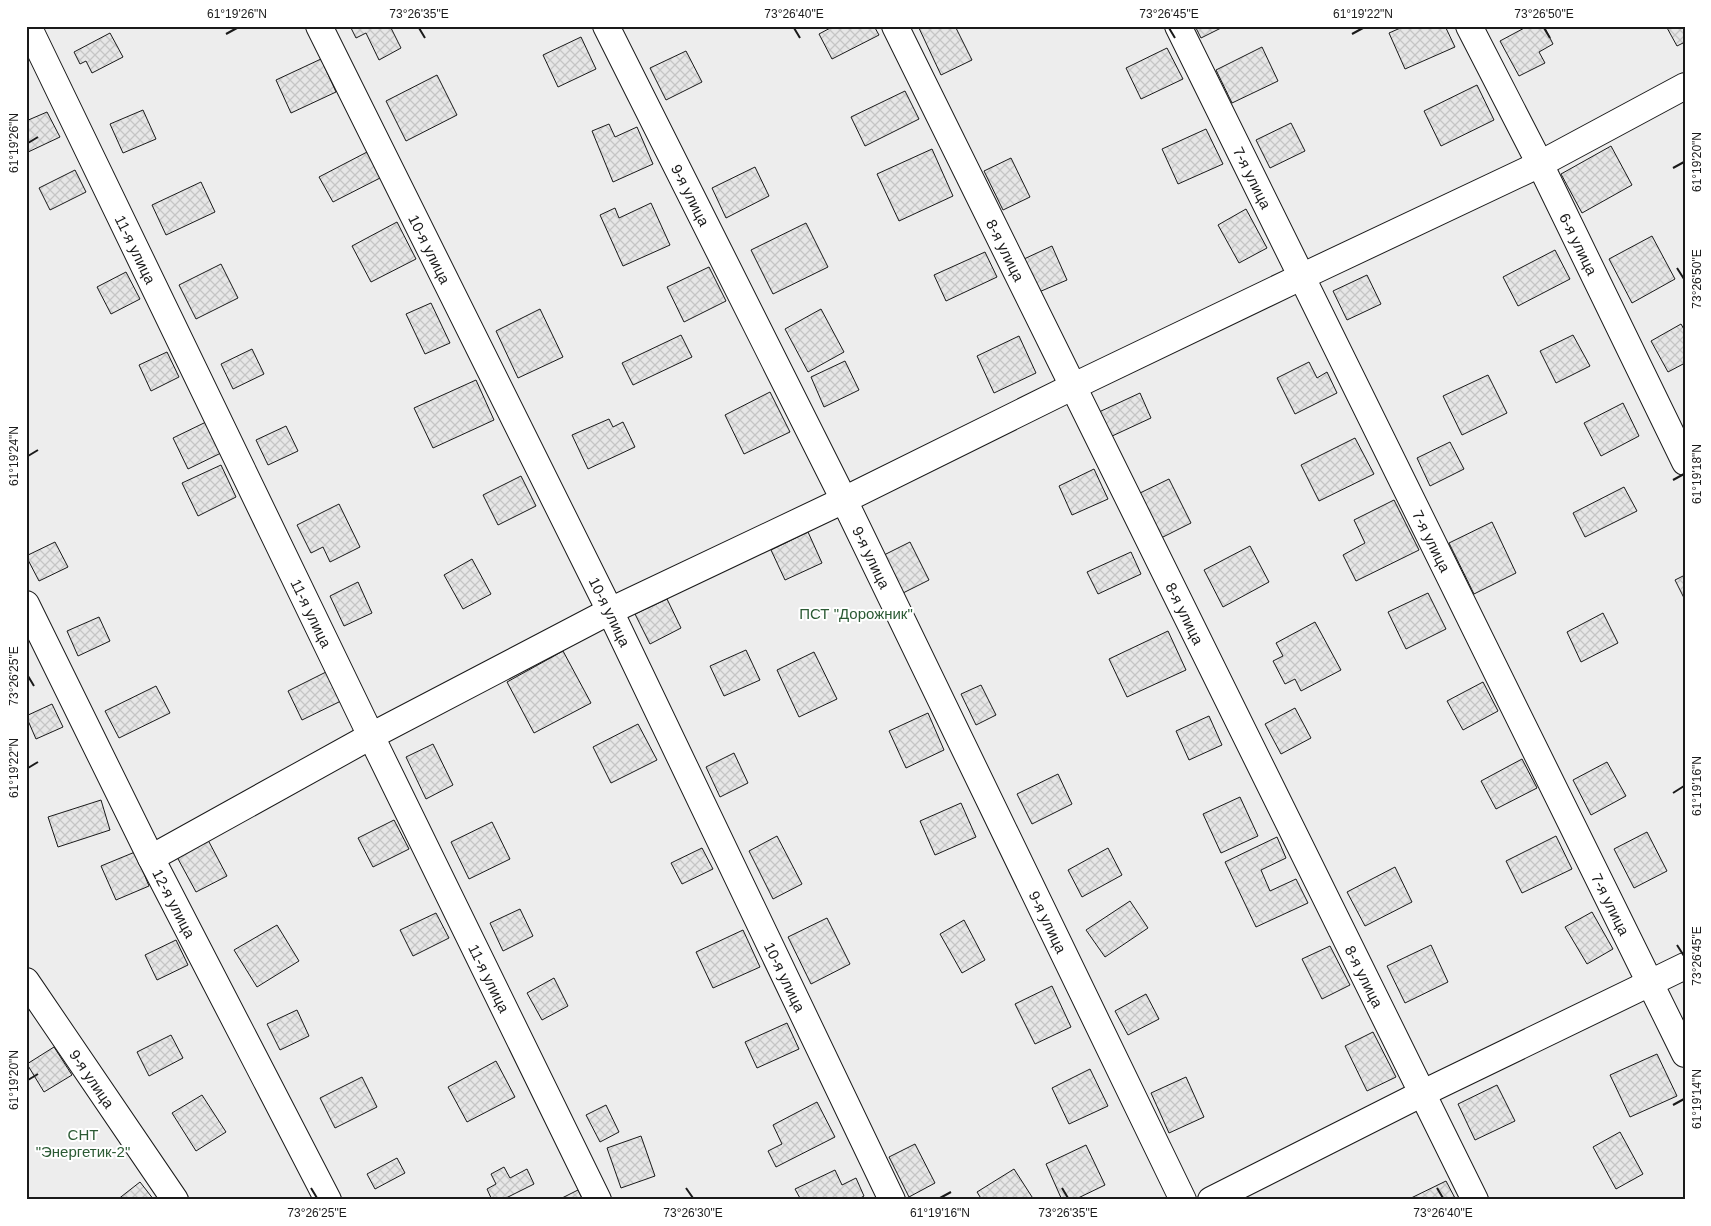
<svg xmlns="http://www.w3.org/2000/svg" width="1711" height="1226" viewBox="0 0 1711 1226" font-family="Arial,sans-serif">
<style>
.garden{fill:#ededed;stroke:#6a6a6a}
.building{fill:url(#building-cross-hatch);stroke:#1a1a1a}
.lines{fill:none;stroke-linecap:round;stroke-linejoin:round}
.minor-casing{stroke:#1a1a1a;stroke-width:28}
.minor{stroke:#fff;stroke-width:26}
.ticks{fill:none;stroke:#1a1a1a;stroke-width:2}
.labels{text-anchor:middle;dominant-baseline:central;stroke-width:4;stroke-linejoin:round;paint-order:stroke}
.street-label{font-size:15px;fill:#1a1a1a;stroke:#fff}
.park-label{font-size:15px;fill:#2b5a34;stroke:#fff}
.neatline{fill:none;stroke:#1a1a1a;stroke-width:2}
.ticks-label{font-size:12px;text-anchor:middle;fill:#1a1a1a}
</style>
<defs>
<pattern id="building-cross-hatch" width="8" height="8" patternUnits="userSpaceOnUse" patternTransform="scale(1.25)"><rect width="8" height="8" fill="#e6e6e6"/><path d="M0 0l8 8M0 8l8-8" fill="none" stroke="#c5c5c5"/></pattern>
</defs>
<rect width="100%" height="100%" fill="#fff"/>
<rect class="garden" x="26" y="26" width="1659" height="1174"/>
<g class="building">
<path d="M350,26H390L401,48L379,60L366,33L356,38Z"/>
<path d="M834,26H874L879,35L832,59L819,34Z"/>
<path d="M918,26H955L972,60L941,75Z"/>
<path d="M1195,26H1225L1201,38Z"/>
<path d="M1405,26H1445L1455,47L1405,69L1389,33Z"/>
<path d="M1528,26H1544L1553,44L1539,52L1545,63L1519,76L1500,41Z"/>
<path d="M1666,26H1685V42L1677,46Z"/>
<path d="M110,33L123,57L92,73L86,61L80,64L74,52Z"/>
<path d="M581,37L596,69L558,87L543,55Z"/>
<path d="M1262,47L1278,81L1232,103L1216,70Z"/>
<path d="M1167,48L1183,79L1141,99L1126,68Z"/>
<path d="M686,51L702,82L666,100L650,68Z"/>
<path d="M321,59L336,92L291,113L276,80Z"/>
<path d="M437,75L457,115L406,141L386,101Z"/>
<path d="M1477,85L1494,120L1441,146L1424,111Z"/>
<path d="M905,91L919,119L865,146L851,117Z"/>
<path d="M143,110L156,139L123,153L110,124Z"/>
<path d="M47,112L60,137L26,153V121Z"/>
<path d="M1291,123L1305,151L1270,168L1256,140Z"/>
<path d="M609,124L615,137L637,127L653,164L613,182L592,131Z"/>
<path d="M1206,129L1223,164L1178,184L1162,149Z"/>
<path d="M1611,146L1632,185L1582,213L1561,174Z"/>
<path d="M932,149L953,196L899,221L877,174Z"/>
<path d="M369,151L382,177L333,202L319,177Z"/>
<path d="M1011,158L1030,197L1003,210L984,171Z"/>
<path d="M755,167L769,196L726,218L712,188Z"/>
<path d="M75,170L86,192L50,210L39,188Z"/>
<path d="M201,182L215,212L166,235L152,205Z"/>
<path d="M651,203L670,245L623,266L600,215L615,208L619,218Z"/>
<path d="M1246,209L1267,248L1239,263L1218,225Z"/>
<path d="M397,222L416,259L371,282L352,246Z"/>
<path d="M806,223L828,267L773,294L751,250Z"/>
<path d="M1652,236L1675,279L1632,303L1609,259Z"/>
<path d="M1052,246L1067,280L1039,292L1024,259Z"/>
<path d="M1555,250L1570,279L1518,306L1503,277Z"/>
<path d="M985,252L997,277L946,301L934,275Z"/>
<path d="M221,264L238,298L196,319L179,285Z"/>
<path d="M709,267L726,301L684,322L667,287Z"/>
<path d="M126,272L140,299L111,314L97,287Z"/>
<path d="M1367,275L1381,304L1347,320L1333,291Z"/>
<path d="M431,303L450,343L425,354L406,314Z"/>
<path d="M540,309L563,357L518,378L496,331Z"/>
<path d="M821,309L844,352L808,372L785,329Z"/>
<path d="M1681,324L1685,331V363L1668,372L1651,341Z"/>
<path d="M681,335L692,357L633,385L622,363Z"/>
<path d="M1573,335L1590,366L1556,383L1540,351Z"/>
<path d="M1019,336L1036,373L994,393L977,356Z"/>
<path d="M252,349L264,374L233,389L221,364Z"/>
<path d="M167,352L179,377L151,391L139,365Z"/>
<path d="M845,361L859,390L824,407L811,377Z"/>
<path d="M1309,362L1317,378L1327,372L1337,393L1295,414L1277,378Z"/>
<path d="M1488,375L1507,413L1462,435L1443,396Z"/>
<path d="M476,380L494,420L433,448L414,408Z"/>
<path d="M770,392L790,432L744,454L725,415Z"/>
<path d="M1140,393L1151,418L1110,437L1099,412Z"/>
<path d="M1623,403L1639,436L1601,456L1584,423Z"/>
<path d="M609,419L613,427L623,422L635,447L588,469L572,435Z"/>
<path d="M206,422L221,453L188,469L173,438Z"/>
<path d="M286,426L298,451L268,465L256,440Z"/>
<path d="M1355,438L1374,474L1319,501L1301,465Z"/>
<path d="M1450,442L1464,469L1430,486L1417,458Z"/>
<path d="M221,465L236,497L198,516L182,483Z"/>
<path d="M1094,469L1108,499L1072,515L1059,486Z"/>
<path d="M521,476L536,506L498,525L483,495Z"/>
<path d="M1169,479L1191,523L1161,538L1140,493Z"/>
<path d="M1624,487L1637,511L1585,537L1573,513Z"/>
<path d="M1394,500L1419,550L1356,581L1343,555L1365,543L1354,520Z"/>
<path d="M339,504L360,547L330,562L323,547L311,553L297,525Z"/>
<path d="M1492,522L1516,573L1474,594L1449,543Z"/>
<path d="M808,532L822,563L785,580L771,550Z"/>
<path d="M55,542L68,567L39,581L26,556Z"/>
<path d="M910,542L929,580L903,593L884,555Z"/>
<path d="M1250,546L1269,582L1223,607L1204,570Z"/>
<path d="M1131,552L1141,574L1098,594L1087,572Z"/>
<path d="M472,559L491,594L463,609L444,575Z"/>
<path d="M1685,575V600L1675,580Z"/>
<path d="M358,582L372,613L344,626L330,596Z"/>
<path d="M1428,593L1446,629L1406,649L1388,612Z"/>
<path d="M667,599L681,628L650,644L635,614Z"/>
<path d="M1603,613L1618,643L1581,662L1567,632Z"/>
<path d="M99,617L110,641L78,656L67,631Z"/>
<path d="M1315,622L1341,670L1301,691L1295,679L1285,684L1273,661L1283,656L1276,643Z"/>
<path d="M1168,631L1186,670L1127,697L1109,659Z"/>
<path d="M746,650L760,680L724,696L710,666Z"/>
<path d="M563,651L591,703L534,733L507,682Z"/>
<path d="M814,652L837,699L799,717L777,670Z"/>
<path d="M326,672L341,701L302,720L288,691Z"/>
<path d="M1483,682L1498,711L1463,730L1447,701Z"/>
<path d="M981,685L996,715L976,725L961,694Z"/>
<path d="M156,686L170,713L119,738L105,711Z"/>
<path d="M52,704L63,727L36,739L26,716Z"/>
<path d="M1295,708L1311,738L1281,754L1265,724Z"/>
<path d="M928,713L944,750L906,768L889,731Z"/>
<path d="M1209,716L1222,745L1189,760L1176,731Z"/>
<path d="M638,724L657,760L611,783L593,747Z"/>
<path d="M433,744L453,785L426,799L406,757Z"/>
<path d="M734,753L748,783L720,797L706,767Z"/>
<path d="M1522,759L1537,788L1496,809L1481,781Z"/>
<path d="M1607,762L1626,796L1591,815L1573,780Z"/>
<path d="M1058,774L1072,804L1032,824L1017,794Z"/>
<path d="M1240,797L1258,836L1221,853L1203,814Z"/>
<path d="M101,800L110,830L58,847L48,817Z"/>
<path d="M961,803L976,837L935,855L920,821Z"/>
<path d="M394,820L409,849L373,867L358,838Z"/>
<path d="M492,822L510,859L469,879L451,842Z"/>
<path d="M1647,832L1667,871L1634,888L1614,849Z"/>
<path d="M777,836L802,884L773,899L749,851Z"/>
<path d="M1556,836L1572,869L1522,893L1506,861Z"/>
<path d="M1277,837L1286,858L1261,870L1270,891L1296,879L1308,903L1256,927L1225,862Z"/>
<path d="M208,840L227,876L196,892L177,857Z"/>
<path d="M702,848L713,869L682,884L671,863Z"/>
<path d="M1108,848L1122,875L1082,897L1068,870Z"/>
<path d="M135,852L149,886L116,900L101,866Z"/>
<path d="M1395,867L1412,902L1365,926L1347,892Z"/>
<path d="M1130,901L1148,928L1105,957L1086,930Z"/>
<path d="M520,909L533,936L503,951L490,923Z"/>
<path d="M1592,912L1613,949L1587,964L1565,927Z"/>
<path d="M436,913L449,938L413,956L400,930Z"/>
<path d="M827,918L850,964L811,984L788,937Z"/>
<path d="M964,920L985,960L962,973L940,934Z"/>
<path d="M277,925L299,961L257,987L234,950Z"/>
<path d="M743,930L760,967L713,988L696,952Z"/>
<path d="M176,940L188,965L157,980L145,955Z"/>
<path d="M1431,945L1448,982L1405,1003L1387,966Z"/>
<path d="M1330,946L1350,985L1322,999L1302,959Z"/>
<path d="M554,978L568,1006L542,1020L527,993Z"/>
<path d="M1052,986L1071,1027L1035,1044L1015,1004Z"/>
<path d="M1146,994L1159,1019L1128,1035L1115,1011Z"/>
<path d="M297,1010L309,1036L280,1050L267,1024Z"/>
<path d="M787,1023L799,1049L757,1068L745,1042Z"/>
<path d="M1373,1032L1396,1077L1367,1091L1345,1046Z"/>
<path d="M171,1035L183,1058L149,1076L137,1052Z"/>
<path d="M54,1047L72,1075L44,1092L27,1064Z"/>
<path d="M1657,1054L1677,1096L1630,1117L1610,1075Z"/>
<path d="M496,1061L515,1097L467,1122L448,1087Z"/>
<path d="M1090,1069L1108,1106L1069,1124L1052,1088Z"/>
<path d="M362,1077L377,1107L335,1128L320,1098Z"/>
<path d="M1186,1077L1204,1117L1169,1133L1151,1093Z"/>
<path d="M1497,1085L1515,1121L1475,1140L1458,1104Z"/>
<path d="M202,1095L226,1132L196,1151L172,1113Z"/>
<path d="M817,1102L835,1137L776,1167L768,1151L782,1144L773,1125Z"/>
<path d="M606,1105L619,1132L600,1142L586,1115Z"/>
<path d="M1620,1132L1643,1174L1616,1189L1593,1147Z"/>
<path d="M641,1136L655,1176L621,1188L607,1148Z"/>
<path d="M915,1144L935,1183L909,1197L889,1157Z"/>
<path d="M1086,1145L1105,1185L1074,1200H1062L1046,1164Z"/>
<path d="M397,1158L405,1173L375,1189L367,1174Z"/>
<path d="M504,1167L510,1178L527,1169L534,1184L502,1200H492L487,1189L496,1184L491,1174Z"/>
<path d="M1014,1169L1034,1200H982L977,1192Z"/>
<path d="M835,1170L842,1185L856,1178L864,1196L857,1200H801L795,1189Z"/>
<path d="M1446,1181L1456,1200H1407Z"/>
<path d="M140,1182L154,1200H117Z"/>
<path d="M578,1190L583,1200H558Z"/>
</g>
<g class="lines">
<g class="minor-casing">
<g id="minor">
<path id="s1" d="M28,26L371,736L598,1200"/>
<path id="s2" d="M319,26L610,611L892,1200"/>
<path id="s3" d="M606,26L844,500L1183,1200"/>
<path id="s4" d="M895,26L1475,1200"/>
<path id="s5" d="M1178,26L1685,1054"/>
<path id="s6" d="M1469,26L1540,164L1685,462"/>
<path id="s7" d="M26,604L151,858L328,1200"/>
<path d="M151,858L371,736L610,611L844,500L1074,386L1301,277L1540,164L1685,86"/>
<path id="s8" d="M26,981L175,1200"/>
<path d="M1211,1200L1423,1093L1685,966"/>
</g>
</g>
<use href="#minor" class="minor"/>
</g>
<path class="ticks" d="M419,28L425,38M794,28L800,38M1169,28L1175,38M1544,28L1550,38M226,34L237,28M1352,34L1363,28M28,143L38,137M1673,168L1684,162M1677,268L1684,279M28,456L38,450M1673,480L1684,474M28,676L34,686M28,768L38,762M1673,793L1684,786M1677,945L1684,956M28,1080L38,1074M1673,1105L1684,1099M311,1188L317,1198M686,1188L693,1198M1062,1188L1068,1198M1437,1188L1443,1198M940,1198L951,1192"/>
<g class="labels">
<g class="street-label">
<text stroke="none"><textPath href="#s5" startOffset="169">7-я улица</textPath></text>
<text stroke="none"><textPath href="#s3" startOffset="189">9-я улица</textPath></text>
<text stroke="none"><textPath href="#s6" startOffset="244">6-я улица</textPath></text>
<text stroke="none"><textPath href="#s2" startOffset="249">10-я улица</textPath></text>
<text stroke="none"><textPath href="#s1" startOffset="248">11-я улица</textPath></text>
<text stroke="none"><textPath href="#s4" startOffset="250">8-я улица</textPath></text>
<text stroke="none"><textPath href="#s5" startOffset="574">7-я улица</textPath></text>
<text stroke="none"><textPath href="#s3" startOffset="594">9-я улица</textPath></text>
<text stroke="none"><textPath href="#s2" startOffset="654">10-я улица</textPath></text>
<text stroke="none"><textPath href="#s4" startOffset="655">8-я улица</textPath></text>
<text stroke="none"><textPath href="#s1" startOffset="652">11-я улица</textPath></text>
<text stroke="none"><textPath href="#s5" startOffset="979">7-я улица</textPath></text>
<text stroke="none"><textPath href="#s7" startOffset="334">12-я улица</textPath></text>
<text stroke="none"><textPath href="#s3" startOffset="999">9-я улица</textPath></text>
<text stroke="none"><textPath href="#s2" startOffset="1059">10-я улица</textPath></text>
<text stroke="none"><textPath href="#s4" startOffset="1060">8-я улица</textPath></text>
<text stroke="none"><textPath href="#s1" startOffset="1058">11-я улица</textPath></text>
<text stroke="none"><textPath href="#s8" startOffset="118">9-я улица</textPath></text>
</g>
<g class="park-label">
<text x="856" y="613">ПСТ "Дорожник"</text>
<text x="83" y="1134">СHТ<tspan x="83" dy="17">"Энергетик-2"</tspan></text>
</g>
</g>
<rect width="1711" height="1226" fill="none" stroke="#ffffff" stroke-width="55"/>
<rect x="28" y="28" width="1656" height="1170" class="neatline"/>
<g class="ticks-label">
<text x="237" y="18">61°19'26"N</text>
<text x="419" y="18">73°26'35"E</text>
<text x="794" y="18">73°26'40"E</text>
<text x="1169" y="18">73°26'45"E</text>
<text x="1363" y="18">61°19'22"N</text>
<text x="1544" y="18">73°26'50"E</text>
<text transform="translate(14 143) rotate(-90)" y="4">61°19'26"N</text>
<text transform="translate(1697 162) rotate(-90)" y="4">61°19'20"N</text>
<text transform="translate(1697 279) rotate(-90)" y="4">73°26'50"E</text>
<text transform="translate(14 456) rotate(-90)" y="4">61°19'24"N</text>
<text transform="translate(1697 474) rotate(-90)" y="4">61°19'18"N</text>
<text transform="translate(14 676) rotate(-90)" y="4">73°26'25"E</text>
<text transform="translate(14 768) rotate(-90)" y="4">61°19'22"N</text>
<text transform="translate(1697 786) rotate(-90)" y="4">61°19'16"N</text>
<text transform="translate(1697 956) rotate(-90)" y="4">73°26'45"E</text>
<text transform="translate(14 1080) rotate(-90)" y="4">61°19'20"N</text>
<text transform="translate(1697 1099) rotate(-90)" y="4">61°19'14"N</text>
<text x="317" y="1217">73°26'25"E</text>
<text x="693" y="1217">73°26'30"E</text>
<text x="940" y="1217">61°19'16"N</text>
<text x="1068" y="1217">73°26'35"E</text>
<text x="1443" y="1217">73°26'40"E</text>
</g>
</svg>
